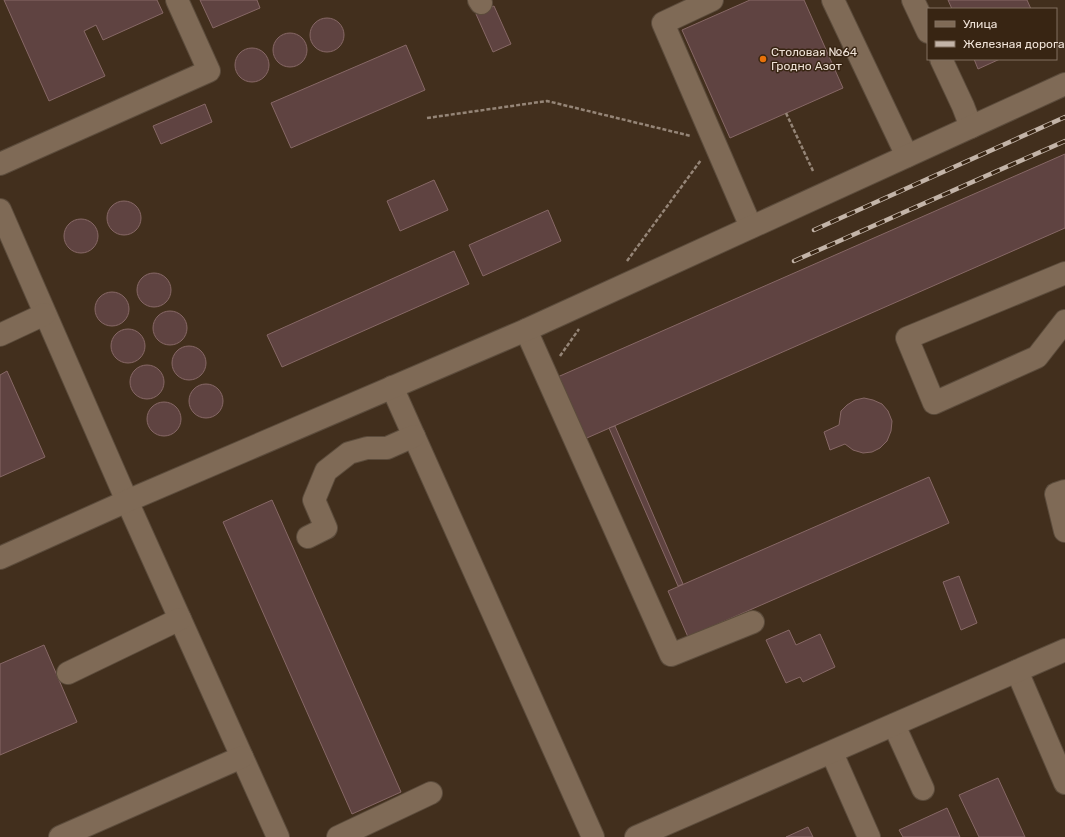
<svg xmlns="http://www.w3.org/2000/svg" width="1065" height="837" viewBox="0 0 1065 837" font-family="Rubik,sans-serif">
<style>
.building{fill:#5f4341;stroke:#876866}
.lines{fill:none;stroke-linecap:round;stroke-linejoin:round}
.minor-casing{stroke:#5c4c3c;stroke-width:24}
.path{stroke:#958577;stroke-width:2.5;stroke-dasharray:4 2;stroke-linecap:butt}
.minor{stroke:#7f6a56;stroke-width:22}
.rail-casing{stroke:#c3b4a8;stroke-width:4.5}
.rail{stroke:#382513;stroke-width:3;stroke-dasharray:9;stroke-linecap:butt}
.food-dot{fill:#e8710a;stroke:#382513;stroke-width:1.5}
.labels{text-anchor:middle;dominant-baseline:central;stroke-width:3;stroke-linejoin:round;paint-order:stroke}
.poi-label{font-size:12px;fill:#efe2d7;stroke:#382513;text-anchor:start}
</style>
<rect width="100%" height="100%" fill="#422f1d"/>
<g class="building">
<path d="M4,0H157L163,13L103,40L96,25L84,31L105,76L49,101Z"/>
<path d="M200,0H257L260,8L213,28Z"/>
<path d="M750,0H804L843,88L730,138L682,30Z"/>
<path d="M948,0H1027L1031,9H952Z"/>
<path d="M494,6L511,44L493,52L476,14Z"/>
<circle cx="327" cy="35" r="17"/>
<circle cx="290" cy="50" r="17"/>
<path d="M406,45L425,90L291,148L271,103Z"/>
<circle cx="252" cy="65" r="17"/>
<path d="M974,59H1000L978,69Z"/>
<path d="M205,104L212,122L161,144L153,126Z"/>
<path d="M1065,154V228L580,441L553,379Z"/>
<path d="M434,180L448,210L400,231L387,201Z"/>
<circle cx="124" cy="218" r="17"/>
<path d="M548,210L561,241L483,276L469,245Z"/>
<circle cx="81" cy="236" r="17"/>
<path d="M454,251L469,284L282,367L267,335Z"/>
<circle cx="154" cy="290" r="17"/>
<circle cx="112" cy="309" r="17"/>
<circle cx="170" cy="328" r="17"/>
<circle cx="128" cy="346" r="17"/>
<circle cx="189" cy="363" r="17"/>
<circle cx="147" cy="382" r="17"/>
<path d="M7,371L45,457L0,477V375Z"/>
<circle cx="206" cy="401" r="17"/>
<path d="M864,398L873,400L882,404L888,411L892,421L891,431L887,441L880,448L872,452L863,453L853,450L845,444L830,450L824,432L839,425L841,411L847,405L855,400Z"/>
<circle cx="164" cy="419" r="17"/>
<path d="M615,426L683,584L678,586L609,428Z"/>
<path d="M929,477L949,523L688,637L668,591Z"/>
<path d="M272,500L401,792L352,814L223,522Z"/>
<path d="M959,576L977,623L961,630L943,582Z"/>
<path d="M789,630L796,645L820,634L835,667L803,682L800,677L786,683L766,640Z"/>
<path d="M44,645L77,722L0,755V664Z"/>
<path d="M998,778L1025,837H979L959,795Z"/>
<path d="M947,808L960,837H903L899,830Z"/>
<path d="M808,827L813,837H786Z"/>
</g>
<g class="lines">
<g class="minor-casing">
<g id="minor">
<path d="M479,0L481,3"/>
<path d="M712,0L663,23L751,227"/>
<path d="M833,0L907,156"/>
<path d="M913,0L928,32"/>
<path d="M941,59L963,106L971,127"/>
<path d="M0,164L209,71L177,0"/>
<path d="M0,210L127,501L278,837"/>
<path d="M1065,273L907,338L934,403L1037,357L1065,321"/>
<path d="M526,330L671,655L753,622"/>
<path d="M0,335L45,314"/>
<path d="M392,387L593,837"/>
<path d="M1065,491L1056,494L1065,531"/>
<path d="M308,537L326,528L314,500L326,471L349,453L367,448H387L414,436"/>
<path d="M0,558L127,501L526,330L1065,84"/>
<path d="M1017,671L1065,783"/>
<path d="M68,673L180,619"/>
<path d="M894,725L923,789"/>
<path d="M832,753L869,837"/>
<path d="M60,837L242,757"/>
<path d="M338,837L431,793"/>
<path d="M636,837L1065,650"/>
</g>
</g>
<g class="path">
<path d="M786,113L813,171"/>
<path d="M427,118L547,101L691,136"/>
<path d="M627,261L701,160"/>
<path d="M560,356L579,329"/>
</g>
<use href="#minor" class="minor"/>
<g class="rail-casing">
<g id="rail">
<path d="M814,230L1065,117"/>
<path d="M794,261L1065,141"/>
</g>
</g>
<use href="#rail" class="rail"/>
</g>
<circle class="food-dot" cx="763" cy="59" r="4"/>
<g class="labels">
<g class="poi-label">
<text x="771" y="52">Столовая №64<tspan x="771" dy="14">Гродно Азот</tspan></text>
</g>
</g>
<rect x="927" y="8" width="130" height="52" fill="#382513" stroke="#817161"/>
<rect x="935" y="21" width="20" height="6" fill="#7f6a56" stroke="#817161"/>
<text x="963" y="28" font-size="12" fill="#efe2d7">Улица</text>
<rect x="935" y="41" width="20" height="6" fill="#c3b4a8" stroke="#817161"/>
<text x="963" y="48" font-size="12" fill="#efe2d7">Железная дорога</text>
</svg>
